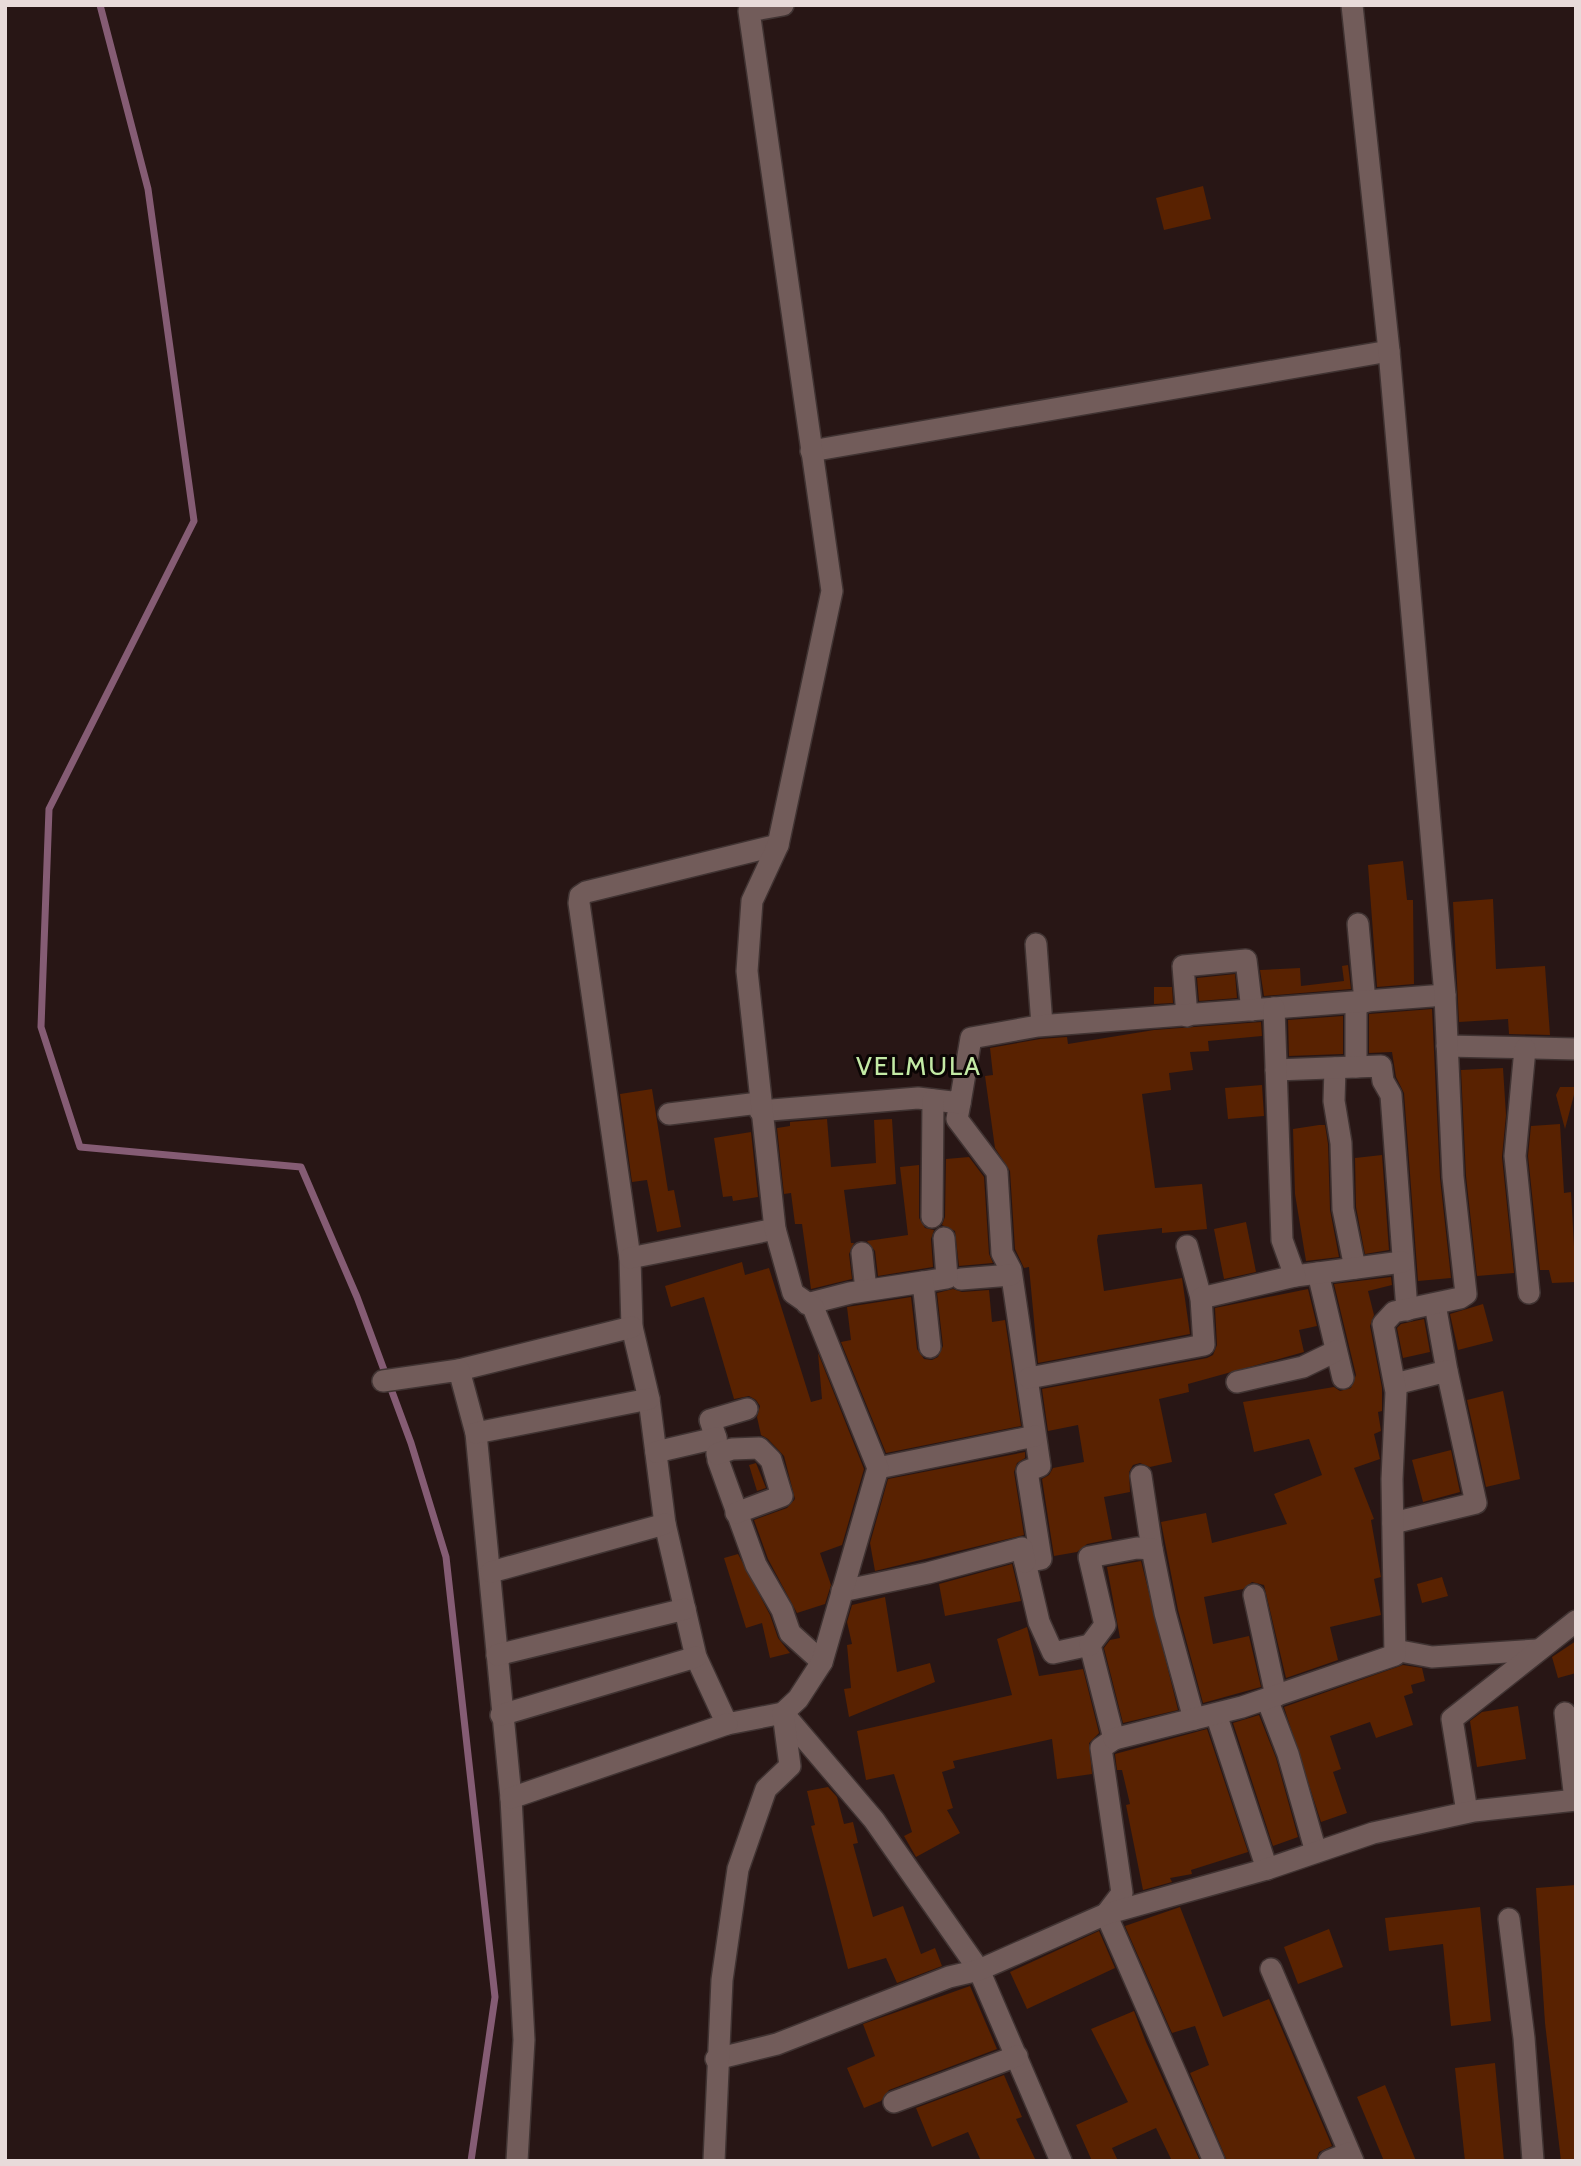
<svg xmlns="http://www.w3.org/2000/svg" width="1581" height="2166" viewBox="0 0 1581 2166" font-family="Cabin,sans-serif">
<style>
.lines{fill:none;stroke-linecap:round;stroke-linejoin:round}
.stream{stroke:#855c74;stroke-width:7}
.building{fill:#592201}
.street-casing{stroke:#403332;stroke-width:24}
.street{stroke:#725c5a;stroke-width:21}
.labels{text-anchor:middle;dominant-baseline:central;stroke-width:6;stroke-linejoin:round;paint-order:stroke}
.quarter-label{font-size:26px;letter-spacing:2px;fill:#c3eaa5;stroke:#0b0504}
</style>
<rect width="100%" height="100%" fill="#281615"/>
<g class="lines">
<path class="stream" d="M100,5L148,189L194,521L49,809L41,1027L80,1147L301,1167L357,1297L411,1443L446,1557L495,1997L471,2161"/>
</g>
<g class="building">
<path d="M1203,186L1211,219L1164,230L1156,198Z"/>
<path d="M1403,861L1407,900H1413L1414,984L1377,987L1368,865Z"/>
<path d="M1493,899L1496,969L1545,966L1550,1035L1509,1034L1508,1019L1459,1022L1453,902Z"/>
<path d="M1348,965L1351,989L1264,996L1260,970L1300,968L1301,986L1344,981L1342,966Z"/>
<path d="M1235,974L1237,998L1199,1001L1197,978Z"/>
<path d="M1154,987H1172L1173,1003L1154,1004Z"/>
<path d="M1432,1009L1440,1178L1451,1278L1418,1281L1404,1093L1396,1077L1392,1052L1369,1053V1014Z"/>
<path d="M1343,1016V1054L1289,1056L1288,1020Z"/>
<path d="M1261,1022L1262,1036L1208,1041L1209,1051L1190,1052L1193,1070L1169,1073L1171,1090L1142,1094L1155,1188L1202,1184L1207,1229L1162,1233V1228L1098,1235L1097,1240L1104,1291L1182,1278L1190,1334L1038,1363L1029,1267L1024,1268L1015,1249L1010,1171L995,1148L985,1076L993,1075L990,1048L1040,1039L1067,1037L1068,1044L1154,1030Z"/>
<path d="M1503,1068L1506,1115L1502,1157L1514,1273L1477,1276L1466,1176L1461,1070Z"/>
<path d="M1262,1085L1264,1116L1228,1119L1225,1088Z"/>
<path d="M1560,1087H1576L1565,1129L1556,1095Z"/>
<path d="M652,1089L668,1191L674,1190L681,1227L657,1232L647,1180L632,1182L620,1094Z"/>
<path d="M827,1119L831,1167L876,1163L874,1120L892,1119L896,1184L844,1190L851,1243H854L849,1254L852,1279L811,1289L802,1224H795L791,1193L784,1194L777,1128L790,1126V1122Z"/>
<path d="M1560,1124L1564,1193L1571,1192L1576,1282L1552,1283L1549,1270H1540L1528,1156L1531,1126Z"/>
<path d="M1319,1125H1325L1328,1144L1330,1210L1339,1257L1306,1261L1295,1194L1293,1129Z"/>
<path d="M751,1132L758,1197L733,1201L732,1196L723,1197L714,1138Z"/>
<path d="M1382,1155L1389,1250L1365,1254L1356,1207L1355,1158Z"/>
<path d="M969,1157L984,1177L989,1254L993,1263L959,1266L955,1231L942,1225L945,1217L946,1159Z"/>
<path d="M919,1165V1218L925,1228L934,1230L931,1239L933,1267L878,1276L875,1251L867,1241L908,1235L900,1167Z"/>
<path d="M1246,1222L1256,1272L1224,1279L1214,1229Z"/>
<path d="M742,1262L745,1275L769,1268L811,1402L822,1399L818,1353L864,1469L842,1545L820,1553L831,1585L825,1604L797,1613L768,1559L754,1520L787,1508L795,1499L784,1456L768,1439L761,1435L757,1417L760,1406L756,1400L749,1396L734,1399L704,1297L671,1307L665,1286Z"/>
<path d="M1391,1277L1392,1285L1368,1291L1374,1315L1370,1326L1382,1388V1411L1378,1412L1381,1431L1374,1434L1380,1459L1354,1468L1374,1519L1371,1520L1381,1577L1374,1579L1381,1615L1330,1627L1338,1660L1286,1678L1264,1585L1252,1582L1243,1589L1204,1597L1213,1644L1249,1636L1261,1687L1203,1703L1178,1610L1161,1522L1206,1513L1212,1543L1287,1524L1274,1494L1322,1475L1309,1439L1254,1452L1243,1402L1334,1387L1340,1391L1351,1388L1356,1375L1334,1284Z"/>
<path d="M953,1289L962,1292L989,1290L992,1322L1005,1320L1021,1426L886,1453L841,1342L851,1340L847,1307L911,1297L917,1349L924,1359L932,1360L938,1357L943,1346L937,1293Z"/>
<path d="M1308,1289L1317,1326L1299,1330L1304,1352L1188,1384L1189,1392L1159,1399L1172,1462L1150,1467L1140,1463L1133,1465L1129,1472L1130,1492L1104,1497L1112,1539L1087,1544L1077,1552L1054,1556L1042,1479L1049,1475L1053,1468L1084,1462L1078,1425L1048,1431L1042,1389L1207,1358L1213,1355L1217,1345L1215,1308Z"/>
<path d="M1483,1304L1493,1341L1458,1350L1450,1314Z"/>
<path d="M1424,1319L1430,1352L1403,1358L1397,1328L1401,1324Z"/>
<path d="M1503,1391L1520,1479L1486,1487L1467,1400Z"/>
<path d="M1451,1450L1460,1492L1423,1502L1412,1460Z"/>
<path d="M1025,1452V1458L1017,1463L1014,1472L1024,1535L875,1571L870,1543L888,1479Z"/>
<path d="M756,1463L766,1488L757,1491L749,1465Z"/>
<path d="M738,1554L770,1615L778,1638L790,1653L770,1658L762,1623L746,1628L724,1558Z"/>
<path d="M1141,1561L1178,1710L1123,1723L1104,1648L1110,1640L1120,1638L1107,1567Z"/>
<path d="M1012,1564L1021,1601L945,1616L939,1584Z"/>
<path d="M1442,1577L1448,1596L1422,1603L1417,1584Z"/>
<path d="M885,1597L897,1672L930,1663L935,1682L849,1717L844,1689L851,1688L847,1645L852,1644L847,1622L852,1605Z"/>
<path d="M1027,1627L1039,1676L1083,1669L1099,1733L1089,1743L1092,1774L1057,1779L1052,1739L953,1761L955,1768L942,1772L953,1808L947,1810L960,1833L916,1857L904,1836L912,1832L894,1774L866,1780L857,1731L1012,1695L997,1639Z"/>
<path d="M1576,1641V1673L1558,1678L1552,1657Z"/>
<path d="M1403,1665L1422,1668L1425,1681L1411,1685L1413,1693L1404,1696L1413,1725L1376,1738L1370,1722L1330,1736L1341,1769L1333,1772L1347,1813L1321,1822L1284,1707Z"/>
<path d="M1518,1706L1526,1759L1477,1767L1470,1721L1482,1712Z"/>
<path d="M1259,1715L1276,1758L1298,1837L1273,1846L1233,1723Z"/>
<path d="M1207,1729L1248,1852L1191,1870L1192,1874L1170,1878L1172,1882L1143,1890L1126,1805L1130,1804L1122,1770H1117L1115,1754Z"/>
<path d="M828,1787L837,1797L844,1824L853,1822L858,1843L853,1844L873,1917L903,1906L921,1954L935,1948L942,1966L897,1983L886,1958L848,1969L811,1826L815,1825L807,1791Z"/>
<path d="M1576,1885V2161H1561L1545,2023L1536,1888Z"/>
<path d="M1180,1907L1223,2017L1269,1999L1332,2146L1319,2152L1316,2161H1227L1190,2073L1209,2065L1195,2026L1172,2033L1125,1926Z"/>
<path d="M1480,1907L1491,2021L1451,2026L1443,1944L1389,1951L1385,1918Z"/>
<path d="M1329,1929L1343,1967L1298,1984L1284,1947Z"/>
<path d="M1099,1931L1115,1968L1027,2009L1010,1972Z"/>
<path d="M970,1986L997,2049L889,2090L881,2101L864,2108L847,2068L875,2056L863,2024Z"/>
<path d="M1134,2011L1146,2042L1200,2161H1172L1156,2128L1112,2148L1118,2161H1092L1076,2125L1128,2102L1091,2029Z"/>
<path d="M1495,2063L1504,2161H1465L1455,2068Z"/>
<path d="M1004,2075L1022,2117L1016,2119L1036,2161H981L968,2132L932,2147L916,2108Z"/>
<path d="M1385,2085L1416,2161H1384L1357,2097Z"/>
</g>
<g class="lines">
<g class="street-casing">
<g id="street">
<path d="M811,451L1389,351"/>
<path d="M778,845L586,892L580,896L579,903L630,1258L632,1327L649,1399L665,1524L696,1657L727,1724L783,1713L874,1820L979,1970L1061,2161"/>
<path d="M1358,924L1365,1002"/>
<path d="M1036,944L1042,1025"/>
<path d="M1356,1002V1067"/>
<path d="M1187,1016L1183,966L1246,960L1252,1010"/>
<path d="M1447,1046L1576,1049"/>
<path d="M1525,1049L1515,1156L1529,1293"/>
<path d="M1335,1068L1334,1101L1341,1143L1343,1209L1355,1268"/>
<path d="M1276,1070L1381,1066L1383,1081L1391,1095L1407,1310"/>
<path d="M960,1103L957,1119L997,1172L1002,1253L1011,1270L1040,1466L1027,1471L1041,1559L1025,1562L1039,1622L1053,1653L1090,1645L1114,1739L1101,1748L1122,1893L1106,1914L1214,2161"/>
<path d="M760,1111L918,1098L960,1103L971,1038L1038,1026L1445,995"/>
<path d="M669,1114L759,1103"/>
<path d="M932,1217L933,1100"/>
<path d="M1187,1246L1201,1298"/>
<path d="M862,1253L866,1290"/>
<path d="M630,1258L775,1229"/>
<path d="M1318,1273L1343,1378"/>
<path d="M1295,1276L1402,1262"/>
<path d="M961,1279L1011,1275"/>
<path d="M923,1282L947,1278L944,1238"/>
<path d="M807,1304L850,1293L923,1282L930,1347"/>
<path d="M1435,1304L1447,1371"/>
<path d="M459,1370L632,1327"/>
<path d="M1029,1378L1204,1345L1201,1298L1295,1276L1282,1240L1274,1008"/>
<path d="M383,1381L459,1370L476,1433L511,1798L524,2040L517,2161"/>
<path d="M1237,1382L1303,1367L1336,1351"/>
<path d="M476,1433L649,1399"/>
<path d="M716,1438L710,1420L747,1409"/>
<path d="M656,1452L716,1438L718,1460L756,1565L782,1610L790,1633L822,1662"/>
<path d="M717,1454L732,1449L759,1448L771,1460L782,1496L736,1513"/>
<path d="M878,1468L1035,1436"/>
<path d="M1141,1476L1152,1549"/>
<path d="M1393,1523L1476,1503L1447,1371L1395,1384"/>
<path d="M491,1572L665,1524"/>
<path d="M842,1591L928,1573L1022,1548L1025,1562"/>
<path d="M1254,1595L1276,1696"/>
<path d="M1090,1645L1105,1625L1089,1557L1137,1548L1152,1549L1165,1613L1194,1719"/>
<path d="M1395,1650L1432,1657L1537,1650"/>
<path d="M497,1655L685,1609"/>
<path d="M1267,1699L1288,1754L1316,1852"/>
<path d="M1565,1713L1575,1800"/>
<path d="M1216,1714L1267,1869"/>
<path d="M501,1715L696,1657"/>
<path d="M1114,1739L1242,1707L1395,1655L1392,1479L1396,1392L1383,1324L1394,1312L1460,1298L1466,1294L1453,1177L1445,995L1389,351L1352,5"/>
<path d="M511,1798L727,1724"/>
<path d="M1467,1812L1452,1719L1576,1621"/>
<path d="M1509,1919L1524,2038L1533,2161"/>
<path d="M1271,1969L1353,2161"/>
<path d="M716,2059L777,2044L949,1977L979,1970L1106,1914L1267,1869L1373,1833L1474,1811L1576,1800"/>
<path d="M894,2102L1017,2056"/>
<path d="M714,2161L722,1980L738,1869L766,1789L790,1766L783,1713L798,1699L822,1662L878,1468L813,1307L793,1293L775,1229L747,971L752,901L778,845L832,591L749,11L783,5"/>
<path d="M1329,2161L1349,2153"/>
</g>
</g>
<use href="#street" class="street"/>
</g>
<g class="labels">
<g class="quarter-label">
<text x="919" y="1066">VELMULA</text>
</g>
</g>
<rect width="1581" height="2166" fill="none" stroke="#e8dbda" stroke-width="14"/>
</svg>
